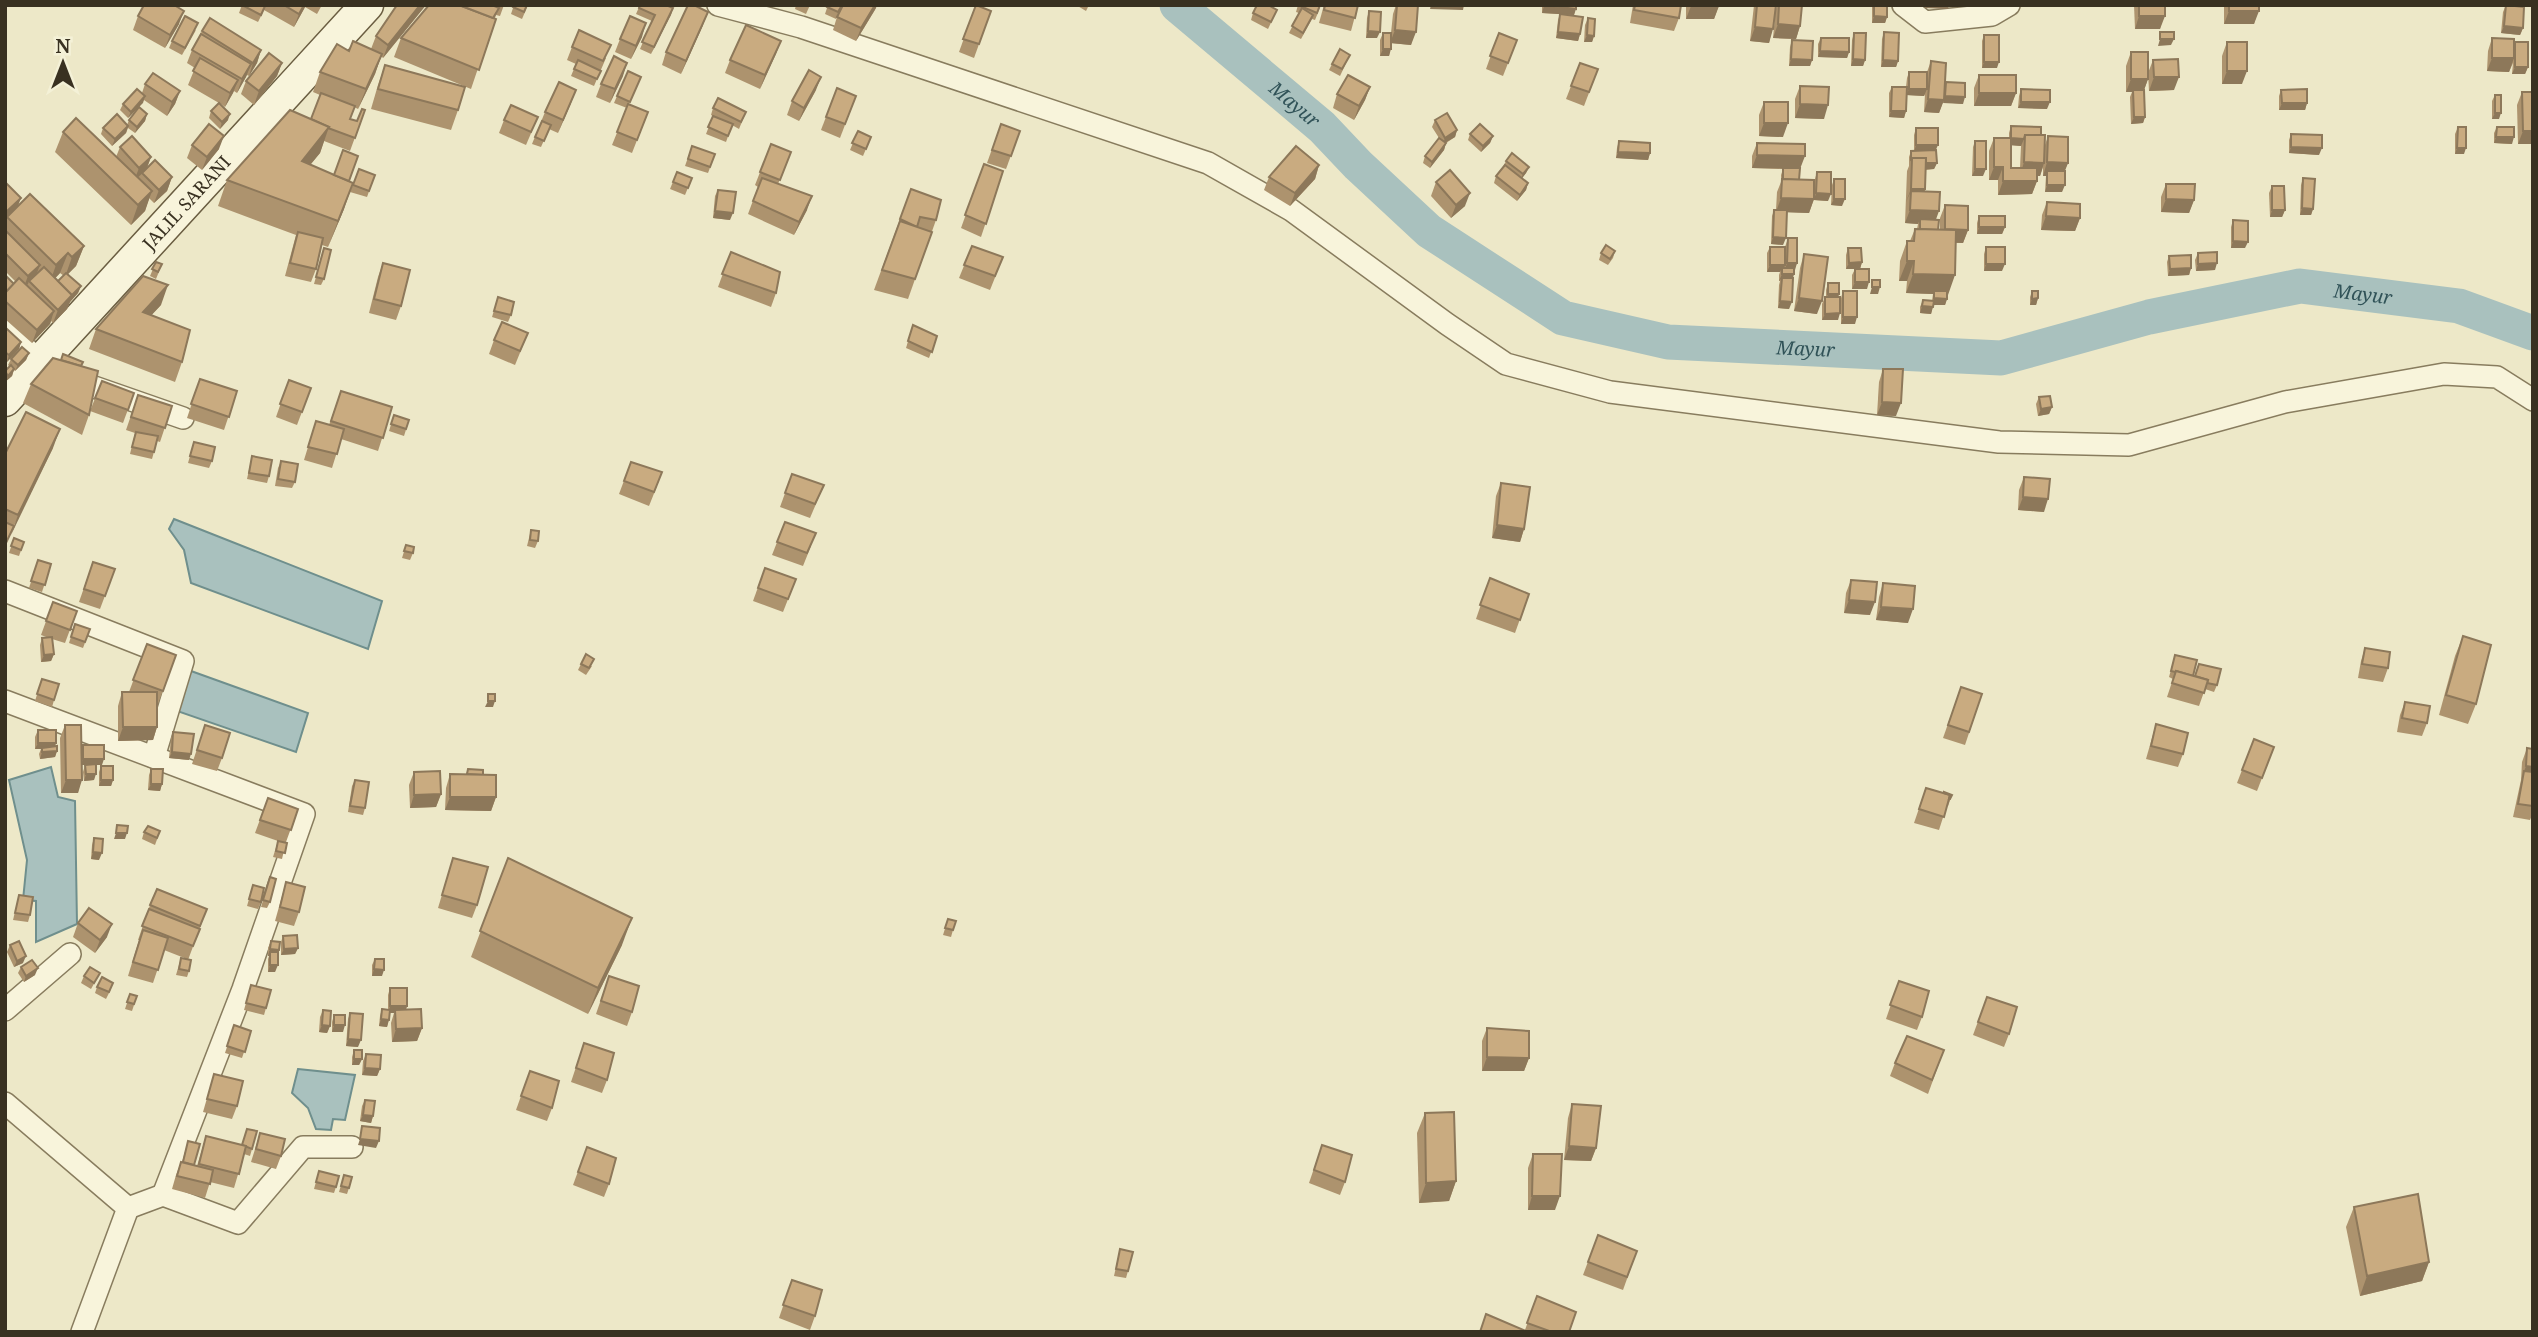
<svg xmlns="http://www.w3.org/2000/svg" width="2538" height="1337" viewBox="0 0 2538 1337" font-family="'Noto Serif',serif">
<style>
.water{fill:#a9c1be;stroke:#6f8f8d;stroke-width:2}
.lines{fill:none;stroke-linecap:round;stroke-linejoin:round}
.river{stroke:#a9c1be;stroke-width:35}
.minor-casing{stroke:#887c5e;stroke-width:24}
.secondary-casing{stroke:#6a5d41;stroke-width:35}
.minor{stroke:#f8f4db;stroke-width:21}
.secondary{stroke:#f8f4db;stroke-width:32}
.wall{fill:#ad936e;fill-rule:evenodd}
.shaded-wall{fill:#8d785a}
.building{fill:#c9ab80;stroke:#8d785a;stroke-width:2}
.labels{text-anchor:middle;dominant-baseline:central;stroke-width:6;stroke-linejoin:round;paint-order:stroke}
.street-label{font-size:18px;fill:#393121;stroke:#f4f1d7}
.water-label{font-size:19px;font-style:italic;fill:#315358;stroke:#f4f1d7}
</style>
<rect width="100%" height="100%" fill="#ede8c8"/>
<g class="water">
<path d="M174,519L382,601L368,649L191,583L184,550L169,529Z"/>
<path d="M191,671L308,713L296,752L177,711Z"/>
<path d="M51,767L58,797L75,801L77,924L36,942V901L23,900L27,860L9,780Z"/>
<path d="M298,1069L355,1075L345,1120L333,1119L331,1130L316,1129L308,1108L292,1093Z"/>
</g>
<g class="lines">
<path class="river" id="s1" d="M1177,5L1322,127L1358,165L1429,231L1563,318L1668,342L2001,358L2149,317L2300,286L2459,306L2533,333"/>
<g class="minor-casing">
<g id="minor">
<path d="M718,5L801,27L1208,163L1291,210L1447,324L1506,364L1610,392L1999,442L2129,445L2285,402L2444,374L2497,377L2533,400"/>
<path d="M1903,5L1925,22L1992,15L2009,5"/>
<path d="M5,328L51,372L183,418"/>
<path d="M5,591L183,661L154,757"/>
<path d="M5,701L304,814L243,989L163,1195"/>
<path d="M5,1010L70,954"/>
<path d="M5,1103L128,1208L82,1332"/>
<path d="M128,1208L163,1195L238,1223L303,1147H352"/>
</g>
</g>
<g class="secondary-casing">
<g id="secondary">
<path id="s2" d="M5,400L367,5"/>
</g>
</g>
<use href="#minor" class="minor"/>
<use href="#secondary" class="secondary"/>
</g>
<g class="wall">
<path d="M242,5H322L317,14L305,7L294,27L264,10L258,22L239,13Z"/>
<path d="M397,5H426L383,58L381,56L375,74L358,109L354,107L350,119L357,121L365,110L350,151L324,141L320,153L310,165L349,181L344,209L328,247L322,245L316,269L311,282L285,276L296,235L218,206L227,180L311,119L320,95L313,92L320,72L349,51H374L371,49L376,36Z"/>
<path d="M429,5H504L500,16L496,15L471,89L394,57L401,38Z"/>
<path d="M514,5H528L522,19L511,14Z"/>
<path d="M640,5L673,8L651,54L640,49L652,21L636,14Z"/>
<path d="M796,5H810L806,14L795,9Z"/>
<path d="M828,5H842L836,19L825,14Z"/>
<path d="M976,5L991,11L974,58L959,52Z"/>
<path d="M1076,5H1089L1086,11Z"/>
<path d="M1298,5H1321L1315,20L1312,19L1301,39L1289,33L1299,13L1296,12Z"/>
<path d="M1324,5H1358L1351,31L1319,23Z"/>
<path d="M1396,5H1418L1411,45L1391,43L1389,56H1380V40L1383,33H1391L1393,14Z"/>
<path d="M1542,5H1576L1574,15L1580,34L1578,41L1556,38L1558,20L1560,14L1542,13Z"/>
<path d="M1633,5H1681L1679,18L1674,31L1630,23Z"/>
<path d="M1686,5H1719L1714,19H1686Z"/>
<path d="M1754,5H1776V9L1777,5H1802L1800,26L1796,39L1773,38L1775,16L1769,43L1750,41Z"/>
<path d="M1872,5H1887V17L1885,23H1872Z"/>
<path d="M2134,5H2165L2160,29H2135Z"/>
<path d="M2224,5H2259L2254,24H2224Z"/>
<path d="M2506,5L2523,28L2520,35L2501,33L2503,12Z"/>
<path d="M876,8L856,41L833,30L837,17Z"/>
<path d="M1277,10L1268,29L1251,20L1253,13Z"/>
<path d="M1369,11L1377,38H1366L1367,18Z"/>
<path d="M138,16L179,24L165,48L133,30Z"/>
<path d="M1588,18L1594,36L1592,42H1584L1585,25Z"/>
<path d="M703,25L681,74L662,65L666,52Z"/>
<path d="M196,30L182,55L169,48L172,41Z"/>
<path d="M202,31L261,50L257,63L249,76L247,75L237,93L234,91L225,107L220,103L228,120L220,129L209,118L211,111L219,103L188,85L195,68L187,63L192,50Z"/>
<path d="M1884,32L1898,61L1896,67H1881L1882,39Z"/>
<path d="M1499,33L1517,40L1503,76L1486,69Z"/>
<path d="M1854,33L1865,60L1863,66H1851L1852,40Z"/>
<path d="M1984,35L1997,68H1982V41Z"/>
<path d="M642,37L631,59L615,52L620,39Z"/>
<path d="M1821,38L1849,52L1847,58L1818,57V44Z"/>
<path d="M2492,38L2514,45L2528,67L2525,74H2512L2513,63L2509,72L2487,71L2488,51Z"/>
<path d="M1792,40L1812,60L1810,66H1789L1790,47Z"/>
<path d="M781,41L760,89L725,73L730,60Z"/>
<path d="M2227,42L2242,84H2222V56Z"/>
<path d="M572,47L606,58L594,86L571,76L576,64L567,60Z"/>
<path d="M2131,52L2148,79L2144,90L2145,117L2143,123L2131,124L2130,97L2132,92H2126V66Z"/>
<path d="M1350,55L1340,76L1329,70L1332,64Z"/>
<path d="M2153,60L2174,90L2149,91L2148,73Z"/>
<path d="M1931,61L1944,86L1946,82L1963,104L1943,102L1939,113L1924,112L1925,94L1924,96L1907,95L1906,111L1904,118L1889,117V93L1892,87H1906L1907,78L1909,72H1927Z"/>
<path d="M282,63L277,76L254,105L241,94L246,81Z"/>
<path d="M1580,63L1598,69L1584,106L1566,99Z"/>
<path d="M385,65L458,110L451,130L371,109L378,85Z"/>
<path d="M1979,75L2016,93L2011,106H1974V88Z"/>
<path d="M623,76L610,103L596,97L601,84Z"/>
<path d="M641,77L629,104L648,112L632,153L612,145L627,108L614,103L617,96Z"/>
<path d="M145,84L180,91L175,104L167,116L144,100L139,107L147,114L145,121L135,133L128,128L126,133L112,146L101,134L103,128L127,125L129,120L138,108L128,118L120,110L123,104L142,93Z"/>
<path d="M1800,86L1824,119L1795,118V99Z"/>
<path d="M1370,87L1365,100L1354,120L1333,108L1337,94Z"/>
<path d="M837,88L856,96L840,138L821,130Z"/>
<path d="M2021,89L2047,109L2018,108L2019,96Z"/>
<path d="M816,90L799,121L787,115L792,101Z"/>
<path d="M2281,90L2307,103L2305,110H2279V96Z"/>
<path d="M2522,92L2533,144H2518L2517,105Z"/>
<path d="M2495,95L2499,119H2492V101Z"/>
<path d="M1764,102L1783,137L1759,136V115Z"/>
<path d="M571,103L558,133L549,129L541,147L532,144L545,112Z"/>
<path d="M713,108L746,112L739,129L732,125L726,142L706,134L713,116L711,115Z"/>
<path d="M538,117L526,145L499,133L504,120Z"/>
<path d="M1435,120L1457,130L1455,137L1446,143L1444,150L1430,168L1423,163L1425,156L1439,138L1432,127Z"/>
<path d="M1001,124L1020,131L1006,169L987,163Z"/>
<path d="M2011,126L2041,135L2045,145L2048,136L2068,163L2064,171L2062,192H2045L2046,176H2043V167L2040,176H2037V181L2032,194L1998,195V180H1989V151L1994,138H2009V133ZM2011,145L2021,146L2020,168H2011Z"/>
<path d="M2458,127L2464,154H2455V134Z"/>
<path d="M2497,127L2512,144L2494,143V133Z"/>
<path d="M1916,128L1937,163L1934,169L1926,170L1925,191L1936,220L1938,230H1940V218L1945,205L1968,230L1963,243H1956L1947,299L1945,305H1933L1931,314L1920,313V307L1923,300L1932,301L1933,294L1906,293L1907,281H1899L1900,261L1907,241H1910L1915,229H1917L1918,224L1905,223L1907,171L1909,166V157L1911,151H1914V135Z"/>
<path d="M858,131L871,137L863,156L850,150Z"/>
<path d="M63,132L116,157L120,147L151,157L147,168L172,177L167,191L154,203L149,198L145,211L131,225L55,152Z"/>
<path d="M1470,134L1493,136L1490,143L1481,152L1468,140Z"/>
<path d="M2291,134L2319,155L2289,153V140Z"/>
<path d="M1619,141L1650,153L1648,160L1616,158L1617,148Z"/>
<path d="M1975,141L1983,176H1972L1973,147Z"/>
<path d="M1757,143L1800,169L1799,180L1814,199L1809,213L1787,212L1783,245L1771,244L1772,216L1774,210H1776L1777,192L1781,182V175L1783,169L1752,168V156Z"/>
<path d="M771,144L791,152L778,184L807,210L794,235L748,214L758,187L755,185Z"/>
<path d="M192,145L219,149L202,170L187,158Z"/>
<path d="M692,146L715,154L708,173L685,166Z"/>
<path d="M1506,161L1529,167L1526,173L1522,178L1528,183L1526,190L1517,201L1494,183L1496,176L1503,167Z"/>
<path d="M984,164L1003,171L981,237L961,228Z"/>
<path d="M1319,165L1315,179L1290,206L1264,190L1269,177Z"/>
<path d="M359,169L375,175L367,197L350,192Z"/>
<path d="M677,172L692,178L685,195L670,189Z"/>
<path d="M1817,172L1828,201L1814,200L1815,179Z"/>
<path d="M2303,178L2313,209L2311,215H2300L2301,185Z"/>
<path d="M1834,179L1842,206L1831,205L1832,185Z"/>
<path d="M5,182L18,206L84,246L76,266L68,274L81,286L78,293L70,302L67,309L53,323L51,321L50,324L32,343L5,319V275L14,284L16,282L5,271ZM60,273L64,276L58,281L55,278Z"/>
<path d="M1436,182L1465,206L1451,218L1431,196Z"/>
<path d="M2166,184L2194,200L2189,213L2161,212V197Z"/>
<path d="M2272,186L2285,210L2282,217H2270L2269,193Z"/>
<path d="M911,189L936,220L908,299L874,290Z"/>
<path d="M718,190L730,220L713,218L715,196Z"/>
<path d="M2047,202L2080,218L2075,231L2041,230L2042,215Z"/>
<path d="M1979,216L2005,227L2002,234H1977V223Z"/>
<path d="M2233,220L2245,248H2231V227Z"/>
<path d="M1788,238L1797,263L1794,270L1789,309L1778,308L1779,285L1780,281H1779V275L1780,272H1767V253L1770,247H1785Z"/>
<path d="M972,246L998,270L990,290L959,278Z"/>
<path d="M1986,247L2002,271H1984V254Z"/>
<path d="M324,248V279L321,285L314,284Z"/>
<path d="M1848,248L1862,262L1860,269L1867,289H1852V275L1855,269H1846V255Z"/>
<path d="M1615,251L1613,258L1608,265L1599,260L1601,253Z"/>
<path d="M731,252L776,293L771,307L718,287Z"/>
<path d="M2198,253L2215,270L2196,271L2195,260Z"/>
<path d="M1804,254L1817,314L1794,311L1800,268Z"/>
<path d="M2169,256L2191,268L2189,275L2168,276L2167,262Z"/>
<path d="M156,262L162,264L156,279L150,276Z"/>
<path d="M383,263L401,306L396,320L369,313L378,277Z"/>
<path d="M1828,283L1839,294L1838,297V320H1822V304L1825,297H1826V290Z"/>
<path d="M1843,291L1855,324H1841V298Z"/>
<path d="M2032,291L2038,298L2036,305H2030V297Z"/>
<path d="M498,297L511,315L508,322L492,317Z"/>
<path d="M161,305L151,315L182,362L175,382L89,349L96,329Z"/>
<path d="M913,325L937,336L929,358L906,348Z"/>
<path d="M5,330L21,342L19,349L7,362L5,361Z"/>
<path d="M528,333L515,365L489,354L494,340Z"/>
<path d="M29,353L26,360L15,371L14,370L12,376L5,382V371L10,367L8,365L11,359Z"/>
<path d="M81,366L89,415L82,435L23,403L31,384Z"/>
<path d="M1883,369L1896,416L1877,415L1879,382Z"/>
<path d="M200,379L237,391L224,430L187,418Z"/>
<path d="M289,380L311,388L297,425L276,417Z"/>
<path d="M102,381L134,393L123,423L90,411Z"/>
<path d="M341,391L392,407L378,451L341,439L332,468L304,460L316,421L329,425Z"/>
<path d="M138,395L172,406L160,442L157,441L152,459L130,454L135,433L126,430Z"/>
<path d="M2039,397L2052,407L2049,414L2038,416L2036,404Z"/>
<path d="M394,415L409,420L404,436L389,431Z"/>
<path d="M194,442L212,461L209,468L188,463Z"/>
<path d="M53,448L10,534L5,547V454Z"/>
<path d="M252,456L269,476L267,483L247,479Z"/>
<path d="M281,461L295,482L292,488L275,486L278,468Z"/>
<path d="M631,462L657,486L649,506L619,494Z"/>
<path d="M792,474L824,485L810,518L780,507Z"/>
<path d="M2024,477L2044,512L2018,510L2019,490Z"/>
<path d="M1501,483L1524,529L1520,542L1492,538L1496,496Z"/>
<path d="M785,522L811,546L803,566L772,555Z"/>
<path d="M531,530L538,541L535,548L527,546Z"/>
<path d="M14,538L24,542L19,556L9,553Z"/>
<path d="M406,545L413,553L410,560L402,558Z"/>
<path d="M38,560L51,564L42,592L29,588Z"/>
<path d="M93,562L115,569L100,609L79,602Z"/>
<path d="M765,568L796,579L783,612L753,601Z"/>
<path d="M1490,578L1529,594L1515,633L1476,619Z"/>
<path d="M1851,580L1870,615L1844,613L1846,593Z"/>
<path d="M1883,583L1908,623L1876,620L1879,597Z"/>
<path d="M53,602L77,611L65,643L52,639L54,654L51,661L41,662L40,645L42,638H49L41,635Z"/>
<path d="M75,624L90,629L83,648L69,643Z"/>
<path d="M2463,636L2476,704L2468,724L2439,715L2455,656Z"/>
<path d="M147,644L176,655L158,704H157V727L153,740L118,741V706L122,692H129Z"/>
<path d="M2365,648L2388,668L2383,682L2358,678L2361,661Z"/>
<path d="M2175,655L2193,676H2195L2199,664L2217,685L2214,692L2205,689L2199,706L2167,697L2173,679L2169,677Z"/>
<path d="M581,664L592,666L586,675L578,670Z"/>
<path d="M42,679L59,684L52,707L35,701Z"/>
<path d="M1961,687L1982,694L1965,745L1943,738Z"/>
<path d="M2405,702L2427,723L2422,736L2397,732L2400,715Z"/>
<path d="M2156,724L2183,754L2178,767L2146,759Z"/>
<path d="M65,725L82,748L83,745L96,765L94,780L84,781L83,772L85,765H82L78,793H61L60,738Z"/>
<path d="M205,725L222,758L217,771L192,764Z"/>
<path d="M38,730L56,743L55,746L57,751L55,757L40,759L39,754L41,749H35V737Z"/>
<path d="M173,732L189,760L169,758L171,738Z"/>
<path d="M2254,739L2274,747L2257,791L2237,783Z"/>
<path d="M2527,748L2533,749V813L2530,820L2513,817L2521,780L2522,762Z"/>
<path d="M101,766L113,780L111,786H99V772Z"/>
<path d="M151,769L162,784L160,791L148,790L149,775Z"/>
<path d="M468,769L483,775L496,797L491,811L445,810L446,788L450,774H466Z"/>
<path d="M414,772L441,794L436,807L410,808L409,785Z"/>
<path d="M355,780L365,808L363,815L348,812L352,786Z"/>
<path d="M1926,788L1952,795L1948,806L1947,805L1939,830L1914,823Z"/>
<path d="M268,798L298,809L286,842L282,859L273,857L278,841L255,833Z"/>
<path d="M160,831L155,845L142,839L144,832Z"/>
<path d="M94,838L99,860L91,859L92,845Z"/>
<path d="M453,858L477,905L472,918L438,908Z"/>
<path d="M508,858L622,945L588,1014L471,957Z"/>
<path d="M270,877V902L267,908L261,907Z"/>
<path d="M286,882L299,912L294,926L275,921Z"/>
<path d="M253,885L261,902L258,909L247,906Z"/>
<path d="M19,895L30,915L28,922L13,920Z"/>
<path d="M150,905L207,909L188,960L189,971L187,977L176,975L181,958L187,959L164,950L153,983L128,976L139,940H138Z"/>
<path d="M948,919L953,930L951,937L943,935Z"/>
<path d="M78,923L107,937L95,953L73,937Z"/>
<path d="M283,936L298,948L295,954L281,955V942Z"/>
<path d="M271,941L279,950L275,972H268V959L269,956H268V948Z"/>
<path d="M10,945L23,963L14,967L7,952Z"/>
<path d="M375,959L382,976H372V965Z"/>
<path d="M21,967L35,975L24,982L18,973Z"/>
<path d="M100,973L91,989L81,983L84,976Z"/>
<path d="M609,976L632,1012L627,1026L596,1014Z"/>
<path d="M1899,981L1922,1017L1917,1030L1886,1019Z"/>
<path d="M251,985L266,1008L264,1015L244,1010Z"/>
<path d="M97,987L111,989L106,999L95,993Z"/>
<path d="M390,988L407,1006L406,1009L422,1028L417,1041L392,1042L391,1023L394,1013H390L387,1027L379,1026L380,1016L382,1009L388,1010V995Z"/>
<path d="M130,994L137,996L132,1011L125,1009Z"/>
<path d="M1987,997L2009,1034L2004,1047L1973,1035Z"/>
<path d="M323,1010L330,1026L327,1033L319,1032L320,1017Z"/>
<path d="M350,1013L358,1047L346,1046L348,1019Z"/>
<path d="M334,1015L343,1032H332V1022Z"/>
<path d="M234,1025L251,1031L242,1058L225,1053Z"/>
<path d="M1487,1028L1529,1058L1524,1071H1482V1041Z"/>
<path d="M584,1043L607,1080L602,1093L571,1082Z"/>
<path d="M354,1050L362,1059L359,1065H352V1057Z"/>
<path d="M1944,1050L1928,1094L1890,1076L1895,1063Z"/>
<path d="M366,1054L380,1069L377,1076L362,1075L363,1061Z"/>
<path d="M530,1071L552,1108L547,1121L516,1110Z"/>
<path d="M214,1074L237,1106L232,1119L203,1112Z"/>
<path d="M365,1100L373,1116L371,1123L360,1121L362,1106Z"/>
<path d="M1572,1104L1596,1148L1591,1161L1564,1160L1568,1118Z"/>
<path d="M1425,1113L1456,1181L1449,1201L1419,1203L1417,1133Z"/>
<path d="M247,1129L252,1149L250,1156L244,1154L234,1188L210,1182L205,1198L172,1189L176,1175L181,1162H182L188,1141L194,1165L197,1166L206,1136L242,1145Z"/>
<path d="M260,1133L281,1156L276,1169L251,1162Z"/>
<path d="M1322,1145L1345,1182L1340,1195L1309,1183Z"/>
<path d="M587,1147L609,1184L604,1197L573,1185Z"/>
<path d="M1533,1154L1555,1210H1528V1168Z"/>
<path d="M319,1171L336,1187L334,1193L314,1189Z"/>
<path d="M344,1175L349,1188L347,1194L339,1192Z"/>
<path d="M2354,1207L2429,1262L2422,1281L2360,1296L2346,1227Z"/>
<path d="M1598,1235L1637,1251L1623,1290L1583,1275Z"/>
<path d="M1120,1249L1128,1271L1126,1278L1114,1276Z"/>
<path d="M792,1280L815,1316L810,1330L779,1318Z"/>
<path d="M1537,1296L1569,1332H1480L1525,1330Z"/>
</g>
<g class="shaded-wall">
<path d="M304,5H306L304,9L294,27L299,14Z"/>
<path d="M420,5H426L383,58L388,45Z"/>
<path d="M875,5H877L876,8L856,41L861,28Z"/>
<path d="M1431,5H1464L1463,10L1430,9Z"/>
<path d="M1926,5H1949L1948,9L1925,8Z"/>
<path d="M1544,6L1576,9L1574,15L1542,13Z"/>
<path d="M1691,6H1719L1714,19H1686Z"/>
<path d="M673,8L671,15L651,54L654,47Z"/>
<path d="M184,11L179,24L165,48L170,35Z"/>
<path d="M2229,11H2259L2254,24H2224Z"/>
<path d="M708,12L703,25L681,74L686,61Z"/>
<path d="M1874,16L1887,17L1885,23H1872Z"/>
<path d="M2139,16H2165L2160,29H2135Z"/>
<path d="M646,23L642,37L631,59L636,46Z"/>
<path d="M1778,24L1800,26L1796,39L1773,38Z"/>
<path d="M2504,26L2523,28L2520,35L2501,33Z"/>
<path d="M1755,27L1773,29L1769,43L1750,41Z"/>
<path d="M1395,30L1416,32L1411,45L1390,43Z"/>
<path d="M1368,31L1380,32L1377,38H1366Z"/>
<path d="M1558,32L1580,34L1578,41L1556,38Z"/>
<path d="M1587,35L1594,36L1592,42H1584Z"/>
<path d="M2160,39H2174L2171,45L2158,46Z"/>
<path d="M781,41L776,54L760,89L765,75Z"/>
<path d="M1383,49H1391L1389,56H1380Z"/>
<path d="M261,50L257,63L249,76L253,63Z"/>
<path d="M1820,51L1849,52L1847,58L1818,57Z"/>
<path d="M382,54L375,74L358,109L366,89Z"/>
<path d="M2492,58H2514L2509,72L2487,71Z"/>
<path d="M1791,59L1812,60L1810,66H1789Z"/>
<path d="M1853,59L1865,60L1863,66H1851Z"/>
<path d="M1883,60L1898,61L1896,67H1881Z"/>
<path d="M1984,62H1999L1997,68H1982Z"/>
<path d="M282,63L277,76L254,105L259,91Z"/>
<path d="M627,63L623,76L610,103L615,89Z"/>
<path d="M251,64L246,77L237,93L242,79Z"/>
<path d="M2515,67H2528L2525,74H2512Z"/>
<path d="M2227,71H2247L2242,84H2222Z"/>
<path d="M821,77L816,90L799,121L804,108Z"/>
<path d="M2154,77H2179L2174,90L2149,91Z"/>
<path d="M2131,79H2148L2143,93L2133,90L2132,92H2126Z"/>
<path d="M238,80L233,93L225,107L230,93Z"/>
<path d="M1370,87L1365,100L1354,120L1359,106Z"/>
<path d="M1909,89H1927L1924,96L1906,95Z"/>
<path d="M576,90L571,103L558,133L563,120Z"/>
<path d="M180,91L175,104L167,116L172,102Z"/>
<path d="M1979,93H2016L2011,106H1974Z"/>
<path d="M145,96L143,103L128,118L131,112Z"/>
<path d="M1945,96L1965,97L1963,104L1943,103Z"/>
<path d="M1928,99L1944,100L1939,113L1924,112Z"/>
<path d="M2021,102H2050L2047,109L2018,108Z"/>
<path d="M2282,103H2307L2305,110H2279Z"/>
<path d="M1800,104L1828,105L1824,119L1795,118Z"/>
<path d="M1891,111H1906L1904,118L1889,117Z"/>
<path d="M2495,113H2501L2499,119H2492Z"/>
<path d="M147,114L145,121L135,133L137,127Z"/>
<path d="M230,114L228,120L220,129L222,122Z"/>
<path d="M2134,117H2145L2143,123L2131,124Z"/>
<path d="M1764,123H1788L1783,137L1759,136Z"/>
<path d="M128,126L126,133L112,146L115,139Z"/>
<path d="M329,127L320,153L292,187L302,161Z"/>
<path d="M1457,130L1455,137L1443,144L1445,138Z"/>
<path d="M2523,131H2533V144H2518Z"/>
<path d="M224,136L219,149L202,170L207,157Z"/>
<path d="M1493,136L1490,143L1481,152L1483,146Z"/>
<path d="M2496,137H2514L2512,144L2494,143Z"/>
<path d="M2011,138L2024,139L2021,146L2008,145Z"/>
<path d="M1446,143L1444,150L1430,168L1432,162Z"/>
<path d="M1916,145H1938L1935,152H1914Z"/>
<path d="M2291,147L2322,148L2319,155L2289,153Z"/>
<path d="M2457,148H2466L2464,154H2455Z"/>
<path d="M1618,152L1650,153L1648,160L1616,158Z"/>
<path d="M1757,155L1805,156L1800,169L1752,168Z"/>
<path d="M151,157L146,170L134,181L139,168Z"/>
<path d="M2024,162L2044,163L2040,176H2020Z"/>
<path d="M2047,162L2068,163L2063,176L2047,171L2046,176H2043Z"/>
<path d="M1912,163H1937L1934,169L1911,170Z"/>
<path d="M1319,165L1315,179L1290,206L1295,193Z"/>
<path d="M1529,167L1526,173L1520,181L1523,174Z"/>
<path d="M1994,167H2003L1998,180H1989Z"/>
<path d="M1975,169H1986L1983,176H1972Z"/>
<path d="M172,177L167,191L154,203L159,190Z"/>
<path d="M2003,181H2037L2032,194L1998,195Z"/>
<path d="M353,183L344,209L328,247L338,221Z"/>
<path d="M1528,183L1526,190L1517,201L1520,195Z"/>
<path d="M2047,185H2065L2062,192H2045Z"/>
<path d="M1911,189H1925L1921,203L1911,191L1906,202Z"/>
<path d="M152,191L145,211L131,225L138,205Z"/>
<path d="M1470,193L1465,206L1451,218L1456,205Z"/>
<path d="M1816,193L1831,194L1828,201L1814,200Z"/>
<path d="M812,196L807,210L794,235L799,222Z"/>
<path d="M21,198L16,211L7,217L5,221L6,212Z"/>
<path d="M1781,198L1814,199L1809,213L1776,212Z"/>
<path d="M1834,199H1845L1842,206L1831,205Z"/>
<path d="M2166,199L2194,200L2189,213L2161,212Z"/>
<path d="M2302,208L2313,209L2311,215H2300Z"/>
<path d="M1910,210L1939,211L1934,225L1920,219L1918,224L1905,223Z"/>
<path d="M2272,210H2285L2282,217H2270Z"/>
<path d="M715,211L733,213L730,220L713,218Z"/>
<path d="M2046,216L2080,218L2075,231L2041,230Z"/>
<path d="M1979,227H2005L2002,234H1977Z"/>
<path d="M1945,229L1968,230L1963,243L1940,242Z"/>
<path d="M1773,237L1786,238L1783,245L1771,244Z"/>
<path d="M2233,241L2248,242L2245,248H2231Z"/>
<path d="M84,246L76,266L65,277L72,257Z"/>
<path d="M68,253L60,273L49,285L56,265Z"/>
<path d="M1907,261H1914L1907,281H1899Z"/>
<path d="M1862,262L1860,269H1846L1849,263Z"/>
<path d="M1787,263H1797L1795,270L1785,269Z"/>
<path d="M2217,263L2215,270L2196,271L2198,264Z"/>
<path d="M1986,264H2005L2002,271H1984Z"/>
<path d="M40,265L35,278L29,281L28,284L23,289L28,276Z"/>
<path d="M1770,265H1785L1783,272L1782,268L1780,272H1767Z"/>
<path d="M2191,268L2189,275L2168,276L2170,269Z"/>
<path d="M1782,274H1794L1792,281L1782,278L1779,281Z"/>
<path d="M1913,274L1955,275L1948,295L1934,291L1933,294L1906,293Z"/>
<path d="M1855,282H1869L1867,289H1852Z"/>
<path d="M168,285L161,305L136,332L143,312Z"/>
<path d="M81,286L78,293L70,302L67,309L53,323L58,310Z"/>
<path d="M1872,287H1880L1878,294H1870Z"/>
<path d="M1828,294H1839L1837,301H1826Z"/>
<path d="M1799,298L1822,301L1817,314L1794,311Z"/>
<path d="M1934,298L1947,299L1945,305H1931Z"/>
<path d="M2038,298L2036,305H2030L2032,299Z"/>
<path d="M1780,301L1792,302L1789,309L1778,308Z"/>
<path d="M1922,306L1933,307L1931,314L1920,313Z"/>
<path d="M54,311L50,324L32,343L37,330Z"/>
<path d="M1840,313L1838,320H1822L1825,314Z"/>
<path d="M1843,317H1857L1855,324H1841Z"/>
<path d="M21,342L19,349L7,362L9,355Z"/>
<path d="M29,353L26,360L15,371L18,365Z"/>
<path d="M14,369L12,376L5,382L8,376Z"/>
<path d="M1882,402L1901,403L1896,416L1877,415Z"/>
<path d="M2052,407L2049,414L2038,416L2041,409Z"/>
<path d="M60,429L53,448L11,535L18,515Z"/>
<path d="M2023,497L2048,499L2044,512L2018,510Z"/>
<path d="M1497,525L1524,529L1520,542L1492,538Z"/>
<path d="M1849,600L1875,602L1870,615L1844,613Z"/>
<path d="M1881,607L1913,609L1908,623L1876,620Z"/>
<path d="M54,654L51,661L41,662L44,655Z"/>
<path d="M488,701H495L493,707H485Z"/>
<path d="M123,727H157L153,740L118,741Z"/>
<path d="M38,743H56L54,749H35Z"/>
<path d="M57,751L55,757L40,759L42,752Z"/>
<path d="M172,752L191,754L189,760L169,758Z"/>
<path d="M83,759H104L102,765H81Z"/>
<path d="M2526,766L2533,767V781L2524,771L2521,780Z"/>
<path d="M86,774H96L94,780L84,781Z"/>
<path d="M66,780H82L78,793H61Z"/>
<path d="M101,780H113L111,786H99Z"/>
<path d="M151,784H162L160,791L148,790Z"/>
<path d="M441,794L436,807L410,808L414,795Z"/>
<path d="M450,797H496L491,811L445,810Z"/>
<path d="M116,833H127L125,839H114Z"/>
<path d="M93,852L102,853L99,860L91,859Z"/>
<path d="M632,918L622,945L588,1014L598,988Z"/>
<path d="M112,924L107,937L95,953L100,940Z"/>
<path d="M298,948L295,954L281,955L284,949Z"/>
<path d="M270,949L279,950L277,957L270,952L269,956H268Z"/>
<path d="M26,956L23,963L14,967L17,961Z"/>
<path d="M270,965H278L275,972H268Z"/>
<path d="M38,968L35,975L24,982L26,976Z"/>
<path d="M374,969L384,970L382,976H372Z"/>
<path d="M390,1006H407L405,1013L395,1010L394,1013H388Z"/>
<path d="M381,1019L389,1020L387,1027L379,1026Z"/>
<path d="M322,1025L330,1026L327,1033L319,1032Z"/>
<path d="M334,1025H345L343,1032H332Z"/>
<path d="M422,1028L417,1041L392,1042L396,1029Z"/>
<path d="M348,1039L361,1040L358,1047L346,1046Z"/>
<path d="M1487,1057L1529,1058L1524,1071H1482Z"/>
<path d="M354,1059H362L359,1065H352Z"/>
<path d="M365,1068L380,1069L377,1076L362,1075Z"/>
<path d="M363,1115L373,1116L371,1123L360,1121Z"/>
<path d="M360,1139L379,1141L376,1148L358,1145Z"/>
<path d="M1569,1146L1596,1148L1591,1161L1564,1160Z"/>
<path d="M1456,1181L1449,1201L1419,1203L1426,1183Z"/>
<path d="M1532,1196H1560L1555,1210H1528Z"/>
<path d="M2429,1262L2422,1281L2360,1296L2367,1276Z"/>
</g>
<g class="building">
<path d="M144,5H174L184,11L170,35L138,16Z"/>
<path d="M242,5H265V6L261,15Z"/>
<path d="M284,5H304L299,14Z"/>
<path d="M397,5H420L388,45L376,36Z"/>
<path d="M429,5H459L496,19L479,70L401,38Z"/>
<path d="M459,5H492L499,8L493,18Z"/>
<path d="M514,5H527L524,12L513,7Z"/>
<path d="M640,5H666L673,8L654,47L642,42L655,15L639,8Z"/>
<path d="M688,5H694L708,12L686,61L666,52Z"/>
<path d="M828,5H842L838,12L827,7Z"/>
<path d="M843,5H875L861,28L837,17Z"/>
<path d="M976,5L991,11L979,44L963,39Z"/>
<path d="M1257,5H1268L1277,10L1271,22L1253,13Z"/>
<path d="M1298,5H1320L1317,13Z"/>
<path d="M1325,5H1358L1355,18L1324,10Z"/>
<path d="M1397,5H1418L1416,32L1395,30Z"/>
<path d="M1544,5H1576V9Z"/>
<path d="M1635,5H1681L1679,18L1634,10Z"/>
<rect x="1691" y="5" width="28" height="1"/>
<path d="M1757,5H1776L1773,29L1755,27Z"/>
<path d="M1779,5H1802L1800,26L1778,24Z"/>
<path d="M1874,5H1887V17L1874,16Z"/>
<rect x="2139" y="5" width="26" height="11"/>
<rect x="2229" y="5" width="30" height="6"/>
<path d="M2506,5L2524,7L2523,28L2504,26Z"/>
<path d="M1302,8L1313,15L1303,33L1292,26Z"/>
<path d="M1369,11L1381,12L1380,32L1368,31Z"/>
<path d="M1560,14L1583,17L1580,34L1558,32Z"/>
<path d="M185,16L198,23L185,48L172,41Z"/>
<path d="M630,16L646,23L636,46L620,39Z"/>
<path d="M210,18L261,50L253,63L202,31Z"/>
<path d="M1588,18L1595,19L1594,36L1587,35Z"/>
<path d="M746,25L781,41L765,75L730,60Z"/>
<path d="M579,30L611,45L603,61L572,47Z"/>
<path d="M1884,32L1899,33L1898,61L1883,60Z"/>
<rect x="2160" y="32" width="14" height="7"/>
<rect x="1383" y="33" width="8" height="16"/>
<path d="M1499,33L1517,40L1508,63L1490,56Z"/>
<path d="M1854,33H1866L1865,60L1853,59Z"/>
<path d="M201,34L251,64L242,79L192,50Z"/>
<rect x="1984" y="35" width="15" height="27"/>
<path d="M1821,38H1849V52L1820,51Z"/>
<path d="M2492,38L2514,39V58H2492Z"/>
<path d="M1792,40L1813,41L1812,60L1791,59Z"/>
<path d="M353,41L382,54L366,89L320,72L337,44L349,51Z"/>
<rect x="2227" y="42" width="20" height="29"/>
<rect x="2515" y="42" width="13" height="25"/>
<path d="M1340,49L1350,55L1342,69L1332,64Z"/>
<rect x="2131" y="52" width="17" height="27"/>
<path d="M269,53L282,63L259,91L246,81Z"/>
<path d="M614,56L627,63L615,89L601,84Z"/>
<path d="M200,58L238,80L230,93L193,71Z"/>
<path d="M2178,59L2179,77H2154L2153,60Z"/>
<path d="M578,60L601,71L597,79L574,69Z"/>
<path d="M1931,61L1946,63L1944,100L1928,99Z"/>
<path d="M1580,63L1598,69L1589,92L1571,86Z"/>
<path d="M385,65L465,87L458,110L378,89Z"/>
<path d="M809,70L821,77L804,108L792,101Z"/>
<path d="M628,71L641,77L630,102L617,96Z"/>
<rect x="1909" y="72" width="18" height="17"/>
<path d="M153,73L180,91L172,102L145,84Z"/>
<path d="M1348,75L1370,87L1359,106L1337,94Z"/>
<rect x="1979" y="75" width="37" height="18"/>
<path d="M559,82L576,90L563,120L545,112Z"/>
<path d="M1946,82L1965,83V97L1945,96Z"/>
<path d="M1800,86L1829,87L1828,105L1800,104Z"/>
<path d="M1892,87H1907L1906,111H1891Z"/>
<path d="M837,88L856,96L845,124L826,117Z"/>
<path d="M137,89L145,96L131,112L123,104Z"/>
<path d="M2021,89L2050,90V102H2021Z"/>
<path d="M2307,89V103H2282L2281,90Z"/>
<path d="M2133,90H2144L2145,117H2134Z"/>
<path d="M2522,92H2533V131H2523Z"/>
<path d="M321,93L355,106L350,119L357,121L362,109L365,110L355,138L328,128L329,127L311,119Z"/>
<rect x="2495" y="95" width="6" height="18"/>
<path d="M718,98L746,112L741,122L713,108Z"/>
<rect x="1764" y="102" width="24" height="21"/>
<path d="M219,103L230,114L222,122L211,111Z"/>
<path d="M628,104L648,112L637,140L617,132Z"/>
<path d="M511,105L538,117L531,132L504,120Z"/>
<path d="M139,107L147,114L137,127L129,120Z"/>
<path d="M290,110L329,127L302,161L353,183L338,221L227,180Z"/>
<path d="M1447,113L1457,130L1445,138L1435,120Z"/>
<path d="M117,114L128,126L115,139L103,128Z"/>
<path d="M713,116L733,124L728,136L708,127Z"/>
<path d="M76,118L152,191L138,205L63,132Z"/>
<path d="M542,121L551,125L544,141L535,137Z"/>
<path d="M209,124L224,136L207,157L192,145Z"/>
<path d="M1001,124L1020,131L1011,156L992,150Z"/>
<path d="M1480,124L1493,136L1483,146L1470,134Z"/>
<path d="M2011,126L2041,127V135H2025L2024,139L2011,138Z"/>
<path d="M2458,127H2466V148H2457Z"/>
<path d="M2497,127H2514V137H2496Z"/>
<rect x="1916" y="128" width="22" height="17"/>
<path d="M858,131L871,137L866,149L852,143Z"/>
<path d="M2291,134L2322,135V148L2291,147Z"/>
<path d="M2025,135H2045L2044,163L2024,162Z"/>
<path d="M132,136L151,157L139,168L120,147Z"/>
<path d="M2048,136L2068,137V163L2047,162Z"/>
<path d="M1439,138L1446,143L1432,162L1425,156Z"/>
<path d="M1994,138H2011V168H2037V181H2003V167H1994Z"/>
<path d="M1619,141L1650,143V153L1618,152Z"/>
<rect x="1975" y="141" width="11" height="28"/>
<path d="M1757,143L1805,144V156L1757,155Z"/>
<path d="M771,144L791,152L780,180L760,172Z"/>
<path d="M692,146L715,154L710,167L688,159Z"/>
<path d="M1296,146L1319,165L1295,193L1269,177Z"/>
<path d="M343,150L358,156L349,181L334,175Z"/>
<path d="M1936,150L1937,163H1926V158H1912L1911,159V151Z"/>
<path d="M1512,153L1529,167L1523,174L1506,161Z"/>
<path d="M1912,158H1926L1925,189H1911Z"/>
<path d="M155,160L172,177L159,190L142,173Z"/>
<path d="M984,164L1003,171L986,224L965,215Z"/>
<path d="M1505,165L1528,183L1520,195L1496,176Z"/>
<path d="M1783,168H1800L1799,180L1783,179Z"/>
<path d="M359,169L375,175L369,191L353,185Z"/>
<path d="M1450,170L1470,193L1456,205L1436,182Z"/>
<rect x="2047" y="171" width="18" height="14"/>
<path d="M677,172L692,178L688,188L673,182Z"/>
<path d="M1817,172H1831V194L1816,193Z"/>
<path d="M762,178L812,196L799,222L753,201Z"/>
<path d="M2303,178L2315,179L2313,209L2302,208Z"/>
<path d="M1782,179L1814,180V199L1781,198Z"/>
<rect x="1834" y="179" width="11" height="20"/>
<path d="M5,182L21,198L6,212L5,211Z"/>
<path d="M2166,184H2195L2194,200L2166,199Z"/>
<path d="M2272,186H2284L2285,210H2272Z"/>
<path d="M911,189L941,200L936,220L920,217L917,227L900,219Z"/>
<path d="M718,190L736,192L733,213L715,211Z"/>
<path d="M1911,191L1940,192L1939,211L1910,210Z"/>
<path d="M30,194L84,246L72,257L68,253L56,265L7,217Z"/>
<path d="M2047,202L2080,204V218L2046,216Z"/>
<path d="M1945,205L1968,206V230L1945,229Z"/>
<path d="M1774,210H1787L1786,238L1773,237Z"/>
<rect x="1979" y="216" width="26" height="11"/>
<path d="M1920,219L1939,220L1938,230L1920,229Z"/>
<path d="M2233,220L2248,221V242L2233,241Z"/>
<path d="M900,221L932,232L915,279L882,270Z"/>
<path d="M1915,229L1956,230L1955,275L1913,274L1914,261H1907V241H1914Z"/>
<path d="M5,230L40,265L28,276L5,253Z"/>
<path d="M298,232L323,238L316,269L290,263Z"/>
<path d="M1788,238H1797V263H1787Z"/>
<path d="M1606,245L1615,251L1610,259L1601,253Z"/>
<path d="M972,246L1003,257L995,276L964,265Z"/>
<rect x="1770" y="247" width="15" height="18"/>
<rect x="1986" y="247" width="19" height="17"/>
<path d="M324,248L331,250L324,279L316,277Z"/>
<path d="M1848,248H1861L1862,262L1849,263Z"/>
<path d="M731,252L780,272L776,293L722,274Z"/>
<path d="M2217,252V263L2198,264V253Z"/>
<path d="M1804,254L1828,257L1822,301L1799,298Z"/>
<path d="M2191,255V268L2170,269L2169,256Z"/>
<path d="M156,262L162,264L158,272L152,269Z"/>
<path d="M383,263L410,270L401,306L374,299Z"/>
<path d="M44,267L72,295L58,310L29,281Z"/>
<rect x="1782" y="268" width="12" height="6"/>
<rect x="1855" y="269" width="14" height="13"/>
<path d="M66,273L81,286L72,295L58,281Z"/>
<path d="M5,275L14,284L5,293Z"/>
<path d="M143,276L168,285L143,312L190,330L182,362L96,329Z"/>
<path d="M19,278L54,311L37,330L5,301V293Z"/>
<path d="M1782,278H1793L1792,302L1780,301Z"/>
<rect x="1872" y="280" width="8" height="7"/>
<rect x="1828" y="283" width="11" height="11"/>
<rect x="1843" y="291" width="14" height="26"/>
<path d="M1934,291H1947V299L1934,298Z"/>
<path d="M2032,291H2038V298L2032,299Z"/>
<path d="M498,297L514,302L511,315L494,311Z"/>
<path d="M1825,297H1840V313L1825,314Z"/>
<path d="M1923,300L1934,301L1933,307L1922,306Z"/>
<path d="M502,322L528,333L520,351L494,340Z"/>
<path d="M913,325L937,336L932,352L908,341Z"/>
<path d="M7,329L21,342L9,355L5,352V330Z"/>
<path d="M22,347L29,353L18,365L11,359Z"/>
<path d="M63,354L83,362L81,366L61,360Z"/>
<path d="M53,358L98,371L89,415L31,384Z"/>
<path d="M11,365L14,369L8,376L5,371Z"/>
<path d="M1883,369H1903L1901,403L1882,402Z"/>
<path d="M200,379L237,391L229,417L191,404Z"/>
<path d="M289,380L311,388L302,412L280,404Z"/>
<path d="M102,381L134,393L128,410L95,398Z"/>
<path d="M341,391L392,407L383,438L331,421Z"/>
<path d="M138,395L172,406L165,428L131,417Z"/>
<path d="M2050,396L2052,407L2041,409L2039,397Z"/>
<path d="M26,412L60,429L18,515L5,509V454Z"/>
<path d="M394,415L409,420L406,429L391,424Z"/>
<path d="M316,421L344,429L337,454L308,447Z"/>
<path d="M136,432L158,436L154,452L132,447Z"/>
<path d="M194,442L215,447L212,461L190,456Z"/>
<path d="M252,456L272,460L269,476L249,473Z"/>
<path d="M281,461L298,464L295,482L278,479Z"/>
<path d="M631,462L662,472L654,492L624,481Z"/>
<path d="M792,474L824,485L815,504L785,493Z"/>
<path d="M2024,477L2050,479L2048,499L2023,497Z"/>
<path d="M1501,483L1530,487L1524,529L1497,525Z"/>
<path d="M5,522L14,526L5,545Z"/>
<path d="M785,522L816,533L807,553L777,542Z"/>
<path d="M531,530L539,531L538,541L530,540Z"/>
<path d="M14,538L24,542L21,550L11,546Z"/>
<path d="M406,545L414,547L413,553L404,551Z"/>
<path d="M38,560L51,564L45,585L31,581Z"/>
<path d="M93,562L115,569L105,596L84,589Z"/>
<path d="M765,568L796,579L788,599L758,588Z"/>
<path d="M1490,578L1529,594L1520,620L1480,605Z"/>
<path d="M1851,580L1877,582L1875,602L1849,600Z"/>
<path d="M1883,583L1915,586L1913,609L1881,607Z"/>
<path d="M53,602L77,611L70,630L46,621Z"/>
<path d="M75,624L90,629L85,642L71,637Z"/>
<path d="M2463,636L2491,645L2476,704L2446,695Z"/>
<path d="M52,637L54,654L44,655L42,638Z"/>
<path d="M147,644L176,655L163,691L133,680Z"/>
<path d="M2365,648L2390,652L2388,668L2362,664Z"/>
<path d="M586,654L594,659L589,668L581,664Z"/>
<path d="M2175,655L2197,660L2193,676L2176,671L2175,672L2171,671Z"/>
<path d="M2199,664L2221,669L2217,685L2207,683L2208,680L2195,676Z"/>
<path d="M2176,671L2208,680L2204,693L2172,683Z"/>
<path d="M42,679L59,684L54,700L37,694Z"/>
<path d="M1961,687L1982,694L1969,732L1948,725Z"/>
<path d="M122,692H157V727H123Z"/>
<rect x="488" y="694" width="7" height="7"/>
<path d="M2405,702L2430,706L2427,723L2402,718Z"/>
<path d="M2156,724L2188,733L2183,754L2151,746Z"/>
<path d="M65,725H81L82,780H66Z"/>
<path d="M205,725L230,733L222,758L197,750Z"/>
<rect x="38" y="730" width="18" height="13"/>
<path d="M173,732L194,734L191,754L172,752Z"/>
<path d="M2254,739L2274,747L2262,778L2242,770Z"/>
<rect x="83" y="745" width="21" height="14"/>
<path d="M57,746V751L42,752V748Z"/>
<path d="M2527,748L2533,749V767L2526,766Z"/>
<path d="M96,764V774H86L85,765Z"/>
<rect x="101" y="766" width="12" height="14"/>
<path d="M151,769H163L162,784H151Z"/>
<path d="M468,769L483,770V775L467,774Z"/>
<path d="M440,771L441,794L414,795V772Z"/>
<path d="M2524,771L2533,772V806L2518,804Z"/>
<path d="M450,774L496,775V797H450Z"/>
<path d="M355,780L369,782L365,808L350,806Z"/>
<path d="M1926,788L1950,795L1944,817L1919,809Z"/>
<path d="M1944,792L1952,795L1950,799H1949L1950,795L1944,793Z"/>
<path d="M268,798L298,809L291,830L260,820Z"/>
<path d="M117,825L128,826L127,833H116Z"/>
<path d="M148,826L160,831L157,838L144,832Z"/>
<path d="M94,838L103,839L102,853L93,852Z"/>
<path d="M278,841L287,843L285,853L276,851Z"/>
<path d="M453,858L488,867L477,905L442,895Z"/>
<path d="M508,858L632,918L598,988L480,931Z"/>
<path d="M270,877L276,879L270,902L263,900Z"/>
<path d="M286,882L305,887L299,912L280,907Z"/>
<path d="M253,885L264,888L261,902L249,899Z"/>
<path d="M157,889L207,909L200,926L150,905Z"/>
<path d="M19,895L33,897L30,915L15,913Z"/>
<path d="M89,908L112,924L100,940L78,923Z"/>
<path d="M149,909L200,929L193,946L142,926Z"/>
<path d="M948,919L956,921L953,930L945,928Z"/>
<path d="M143,930L168,938L158,970L133,962Z"/>
<path d="M297,935L298,948L284,949L283,936Z"/>
<path d="M19,941L26,956L17,961L10,945Z"/>
<path d="M271,941L280,942L279,950L270,949Z"/>
<rect x="270" y="952" width="8" height="13"/>
<path d="M181,958L191,960L189,971L179,969Z"/>
<path d="M375,959H384V970L374,969Z"/>
<path d="M32,960L38,968L26,976L21,967Z"/>
<path d="M90,967L100,973L94,983L84,976Z"/>
<path d="M609,976L639,986L632,1012L601,1001Z"/>
<path d="M102,977L113,983L109,992L97,987Z"/>
<path d="M1899,981L1929,991L1922,1017L1890,1005Z"/>
<path d="M251,985L271,990L266,1008L246,1003Z"/>
<rect x="390" y="988" width="17" height="18"/>
<path d="M130,994L137,996L134,1004L127,1002Z"/>
<path d="M1987,997L2017,1007L2009,1034L1978,1022Z"/>
<path d="M382,1009L390,1010L389,1020L381,1019Z"/>
<path d="M421,1009L422,1028L396,1029L395,1010Z"/>
<path d="M323,1010L331,1011L330,1026L322,1025Z"/>
<path d="M350,1013L363,1014L361,1040L348,1039Z"/>
<rect x="334" y="1015" width="11" height="10"/>
<path d="M234,1025L251,1031L245,1052L227,1046Z"/>
<path d="M1487,1028L1529,1031V1058L1487,1057Z"/>
<path d="M1907,1036L1944,1050L1932,1080L1895,1063Z"/>
<path d="M584,1043L614,1053L607,1080L576,1068Z"/>
<rect x="354" y="1050" width="8" height="9"/>
<path d="M366,1054L381,1055L380,1069L365,1068Z"/>
<path d="M530,1071L559,1081L552,1108L521,1096Z"/>
<path d="M214,1074L243,1081L237,1106L207,1099Z"/>
<path d="M365,1100L375,1101L373,1116L363,1115Z"/>
<path d="M1572,1104L1601,1106L1596,1148L1569,1146Z"/>
<path d="M1454,1112L1456,1181L1426,1183L1425,1113Z"/>
<path d="M362,1126L380,1128L379,1141L360,1139Z"/>
<path d="M247,1129L257,1131L252,1149L242,1145Z"/>
<path d="M260,1133L285,1139L281,1156L256,1149Z"/>
<path d="M206,1136L246,1146L239,1174L199,1164Z"/>
<path d="M188,1141L200,1144L194,1165L183,1162Z"/>
<path d="M1322,1145L1352,1155L1345,1182L1314,1170Z"/>
<path d="M587,1147L616,1158L609,1184L578,1172Z"/>
<path d="M1533,1154H1562L1560,1196H1532Z"/>
<path d="M181,1162L213,1170L210,1184L177,1176Z"/>
<path d="M319,1171L339,1176L336,1187L316,1182Z"/>
<path d="M344,1175L352,1177L349,1188L341,1186Z"/>
<path d="M2418,1194L2429,1262L2367,1276L2354,1207Z"/>
<path d="M1598,1235L1637,1251L1627,1277L1588,1262Z"/>
<path d="M1120,1249L1133,1252L1128,1271L1116,1269Z"/>
<path d="M792,1280L822,1290L815,1316L783,1305Z"/>
<path d="M1537,1296L1576,1312L1569,1332H1552L1527,1323Z"/>
<path d="M1486,1314L1526,1331L1525,1332H1480Z"/>
</g>
<g class="labels">
<g class="street-label">
<text stroke="none"><textPath href="#s2" startOffset="268">JALIL SARANI</textPath></text>
</g>
<g class="water-label">
<text stroke="none"><textPath href="#s1" startOffset="154">Mayur</textPath></text>
<text stroke="none"><textPath href="#s1" startOffset="1311">Mayur</textPath></text>
<text stroke="none"><textPath href="#s1" startOffset="744">Mayur</textPath></text>
</g>
</g>
<rect width="2538" height="1337" fill="none" stroke="#393121" stroke-width="14"/>
<g transform="translate(63 63)" stroke="#f4f1d7" stroke-width="5" paint-order="stroke">
<path d="M0-5L12 26L0 18L-12 26Z" fill="#393121"/>
<text y="-10" font-size="19" font-weight="bold" text-anchor="middle" fill="#393121">N</text>
</g>
</svg>
